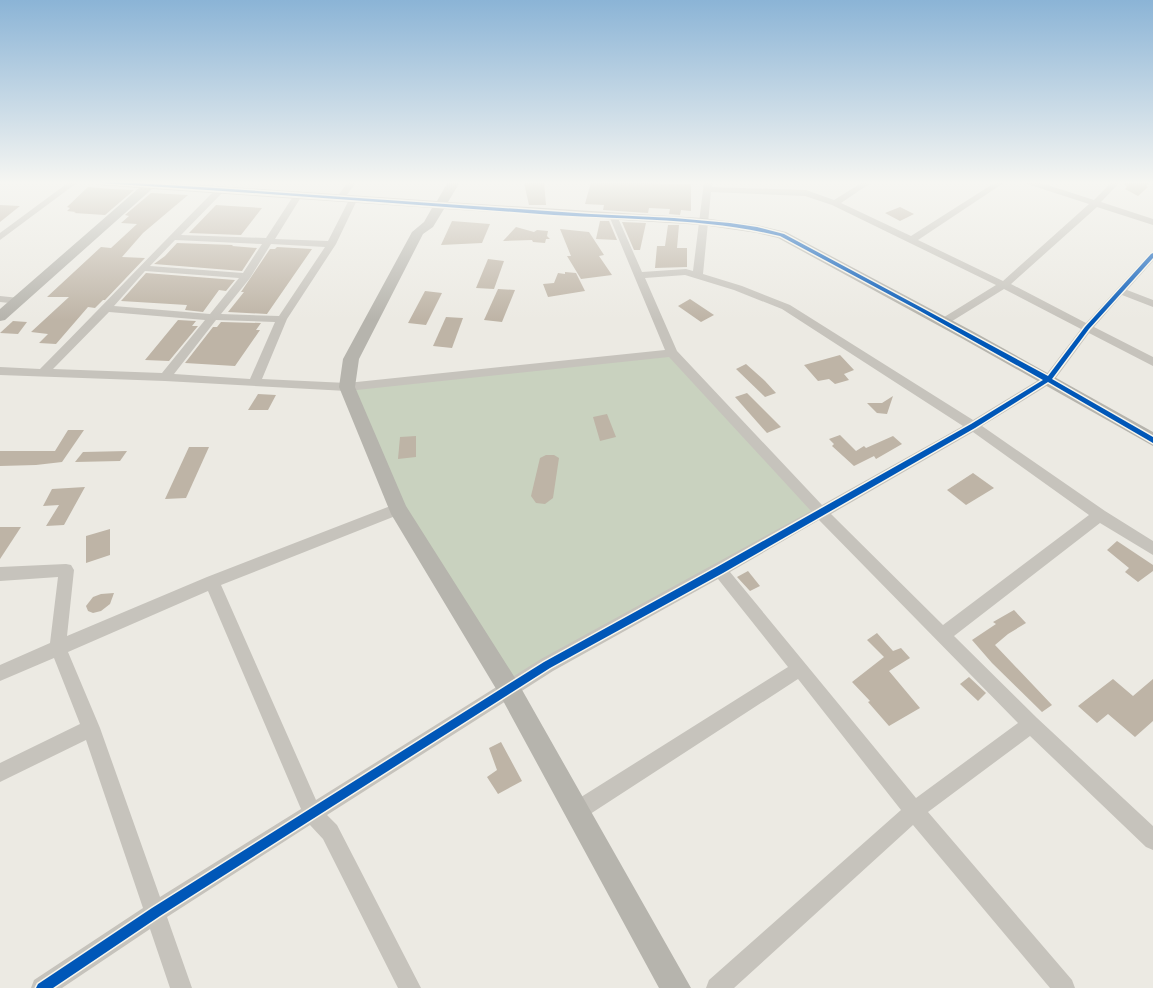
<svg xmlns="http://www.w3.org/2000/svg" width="1153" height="988" viewBox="0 0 1153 988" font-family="'DejaVu Sans',sans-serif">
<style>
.green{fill:#c9d2bf}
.building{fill:#beb4a6}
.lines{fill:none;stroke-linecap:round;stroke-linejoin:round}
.street{fill:#c6c3bc;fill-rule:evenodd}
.secondary{fill:#b6b4ad;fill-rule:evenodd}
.cycleway-casing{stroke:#f8f6ec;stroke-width:3}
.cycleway{fill:#0057b8;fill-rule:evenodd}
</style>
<rect width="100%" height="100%" fill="#eceae3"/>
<path class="green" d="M671,354L818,513L508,693L395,503L350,386Z"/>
<g class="building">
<path d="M526,182H544L546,205H529L524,183Z"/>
<path d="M591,182L691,184V211L681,210L680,215L669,214L670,209L649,208L648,213L603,210L604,205L585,204Z"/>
<path d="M1122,182H1151L1146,186L1148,187L1138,196L1125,189L1127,187Z"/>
<path d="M88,187L111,189L134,190L105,215L74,213L76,212L67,211L70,208L67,207Z"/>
<path d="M151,193L188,195L143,233L122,257L145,258L105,300H103L95,308L88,307L56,344L39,343L48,334L31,332L69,297H47L101,247L111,248L137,224L121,223L129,216L125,215Z"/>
<path d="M0,205L20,206L0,222Z"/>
<path d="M216,205L231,206L262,208L241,235L189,233Z"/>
<path d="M900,207L914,214L900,221L885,213Z"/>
<path d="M452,221L490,224L482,243L441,245Z"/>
<path d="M600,221H609L617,240L596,239Z"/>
<path d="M622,222L646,223L640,250H634Z"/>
<path d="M668,225H679L677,248H687V267L655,268L657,246H665Z"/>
<path d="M516,227L534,232L537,230L548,231L547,236L550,239H546L545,243L533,242L532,240L503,241Z"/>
<path d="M560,229L589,232L604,255L599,256L612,275L581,279L567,256H571Z"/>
<path d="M177,243L233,245L232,246L257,248L242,271L154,264L165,256Z"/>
<path d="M277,247L312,249L267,314L228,312L244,292H241L270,249H275Z"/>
<path d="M488,259L504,261L494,289L476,288Z"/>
<path d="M565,272L576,273L585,291L548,297L543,284L554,283L558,273L565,274Z"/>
<path d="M146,273L235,280L226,291L219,290L203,312L185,310L187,305L121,301Z"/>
<path d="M498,289L515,290L502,322L484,320Z"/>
<path d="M425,291L442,293L426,325L408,323Z"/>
<path d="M690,299L714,315L701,322L678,306Z"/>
<path d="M446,317L463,318L452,348L433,346Z"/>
<path d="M178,320L196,321L192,326H198L169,361L145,360Z"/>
<path d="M13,321L27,322L18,334L0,333Z"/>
<path d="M221,322L261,323L256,330H260L235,366L185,363L213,327H217Z"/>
<path d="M840,355L854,370L844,374L849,380L835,384L829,379L818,381L804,365Z"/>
<path d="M746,364L765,381L776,393L765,397L736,369Z"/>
<path d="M747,393L781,427L767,433L735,397Z"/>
<path d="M258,394L276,395L268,410H248Z"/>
<path d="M893,396L887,414L877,413L867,403H882Z"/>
<path d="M607,414L616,437L600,441L593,417Z"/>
<path d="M68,430H84L62,462L36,465L0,466V451H55Z"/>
<path d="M840,435L856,451L864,446L866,448L893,436L902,444L876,459L874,456L854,466L832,446L834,444L829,439Z"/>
<path d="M416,436V457L398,459L400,437Z"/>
<path d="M189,447H209L186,498L165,499Z"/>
<path d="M127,451L120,461L75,462L83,452Z"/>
<path d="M546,455H554L559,458L553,498L545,504L536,503L531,496L540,458Z"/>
<path d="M973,473L994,488L966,505L947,490Z"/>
<path d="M85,487L64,525L46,526L59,505L43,506L52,489Z"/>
<path d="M0,527H21L0,559Z"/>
<path d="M110,529V555L86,563V536Z"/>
<path d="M1117,541L1153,565V571L1138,582L1125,572L1129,568L1107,550Z"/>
<path d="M748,571L760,586L750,591L737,577Z"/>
<path d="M114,593L110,604L101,611L93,613L88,611L86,606L93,597L101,594Z"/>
<path d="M1014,610L1026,623L1008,634L995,645L1052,705L1042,712L992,663L972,640L996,624L993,622Z"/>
<path d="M877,633L893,651L901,648L910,658L889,671L920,708L889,726L868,702L870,701L852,682L884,657L867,640Z"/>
<path d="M969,677L986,693L978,701L960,684Z"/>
<path d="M1113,679L1133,696L1153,679V721L1135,737L1108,714L1097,723L1078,706Z"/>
<path d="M501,742L522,781L498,794L487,777L497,770L489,748Z"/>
</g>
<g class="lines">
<g class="street">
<path d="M69,182H78L0,240V233Z"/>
<path d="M348,182H356L344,199H338L337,197Z"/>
<path d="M704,182H712V187L806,190L834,200L863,182H872L841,203L911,236L996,182H1005L918,240L1003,281L1089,204L1027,184L1026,182H1038L1094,200L1112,182H1120L1101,202L1153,219V225L1097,207L1011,284L1086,323L1150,253L1153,252V261L1127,290L1153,300V307L1122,295L1094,327L1153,357V366L1089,333L1053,382L982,426L1105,511L1153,541V555L1100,523L954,636L1037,718L1153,826V850L1146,847L1030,736L928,812L1072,980L1075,988H1050L913,825L734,988H706L709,980L901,810L798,679L584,818L577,821L570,818L567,811L570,804L788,667L718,579L553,671L327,815L337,825L421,988H398L323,839L310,825L167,917L192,988H170L150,929L62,988H31L34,980L143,908L86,740L0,782V763L80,724L54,658L0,681V665L50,643L58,577L0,581V567L66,564L71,565L74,570L67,636L207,577L393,505L398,503L403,505L405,509L403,513L221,585L316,800L541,659L811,511L669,357L347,391L165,381L0,375V367L40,369C100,309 157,248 217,188H223V192L181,235L266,238L296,192L299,191L303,194L275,239L328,241L351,196L358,198L336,244L287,319L262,379L347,383L665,350L610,218L614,215L618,218L642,272L686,269L693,271ZM711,192L805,196L832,205L996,285L941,319L940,321L941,323H949L1004,289L1081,329L1045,376L973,420L790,305L742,286L703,274ZM175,240L262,244L243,273L150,266ZM271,244L325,247L279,316L221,314L250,278ZM145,271L239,278L210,314L114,306ZM685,275L734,290L782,309L963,426L822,505L677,351L645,278ZM109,312L205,320L162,373L53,369ZM216,320L275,322L250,379L174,374ZM973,432L1089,515L943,625L831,514ZM819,520L1018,723L916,798L730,572ZM208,591L301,809L160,897L100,728L68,652Z"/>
<path d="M0,296L19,298L24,301L19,304L0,302Z"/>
</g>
<path class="secondary" d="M94,182H159L437,201L448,182H460L448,202L702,218L757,225L786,232L974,332L1153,432V446L963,339L778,238L757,233L702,225L444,209L433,227L423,234L359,359L355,387L406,506L517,681L691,988H659L501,697L391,514L339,387L343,359L412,232L424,222L432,208L152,189L5,320L0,321V309L139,188L100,185Z"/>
<g class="cycleway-casing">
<path id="cycleway" d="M98,182H119L216,188L591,214L674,218L730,223L757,227L784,234L924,309L1048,376L1085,327L1151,254L1153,253V258L1089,329L1052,379L1153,437V443L1048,382L975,428L723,573L550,668L160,916L53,988H36L38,984L152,908L544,662L717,567L971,424L1043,380L920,311L780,236C702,217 620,220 540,214C394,203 247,192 100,183Z"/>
</g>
<use href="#cycleway" class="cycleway"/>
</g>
<linearGradient id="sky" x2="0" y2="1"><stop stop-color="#8bb4d6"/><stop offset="0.57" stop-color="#f6f6f2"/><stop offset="1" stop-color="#f6f6f2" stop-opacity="0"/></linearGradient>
<rect width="1153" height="320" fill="url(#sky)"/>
</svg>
